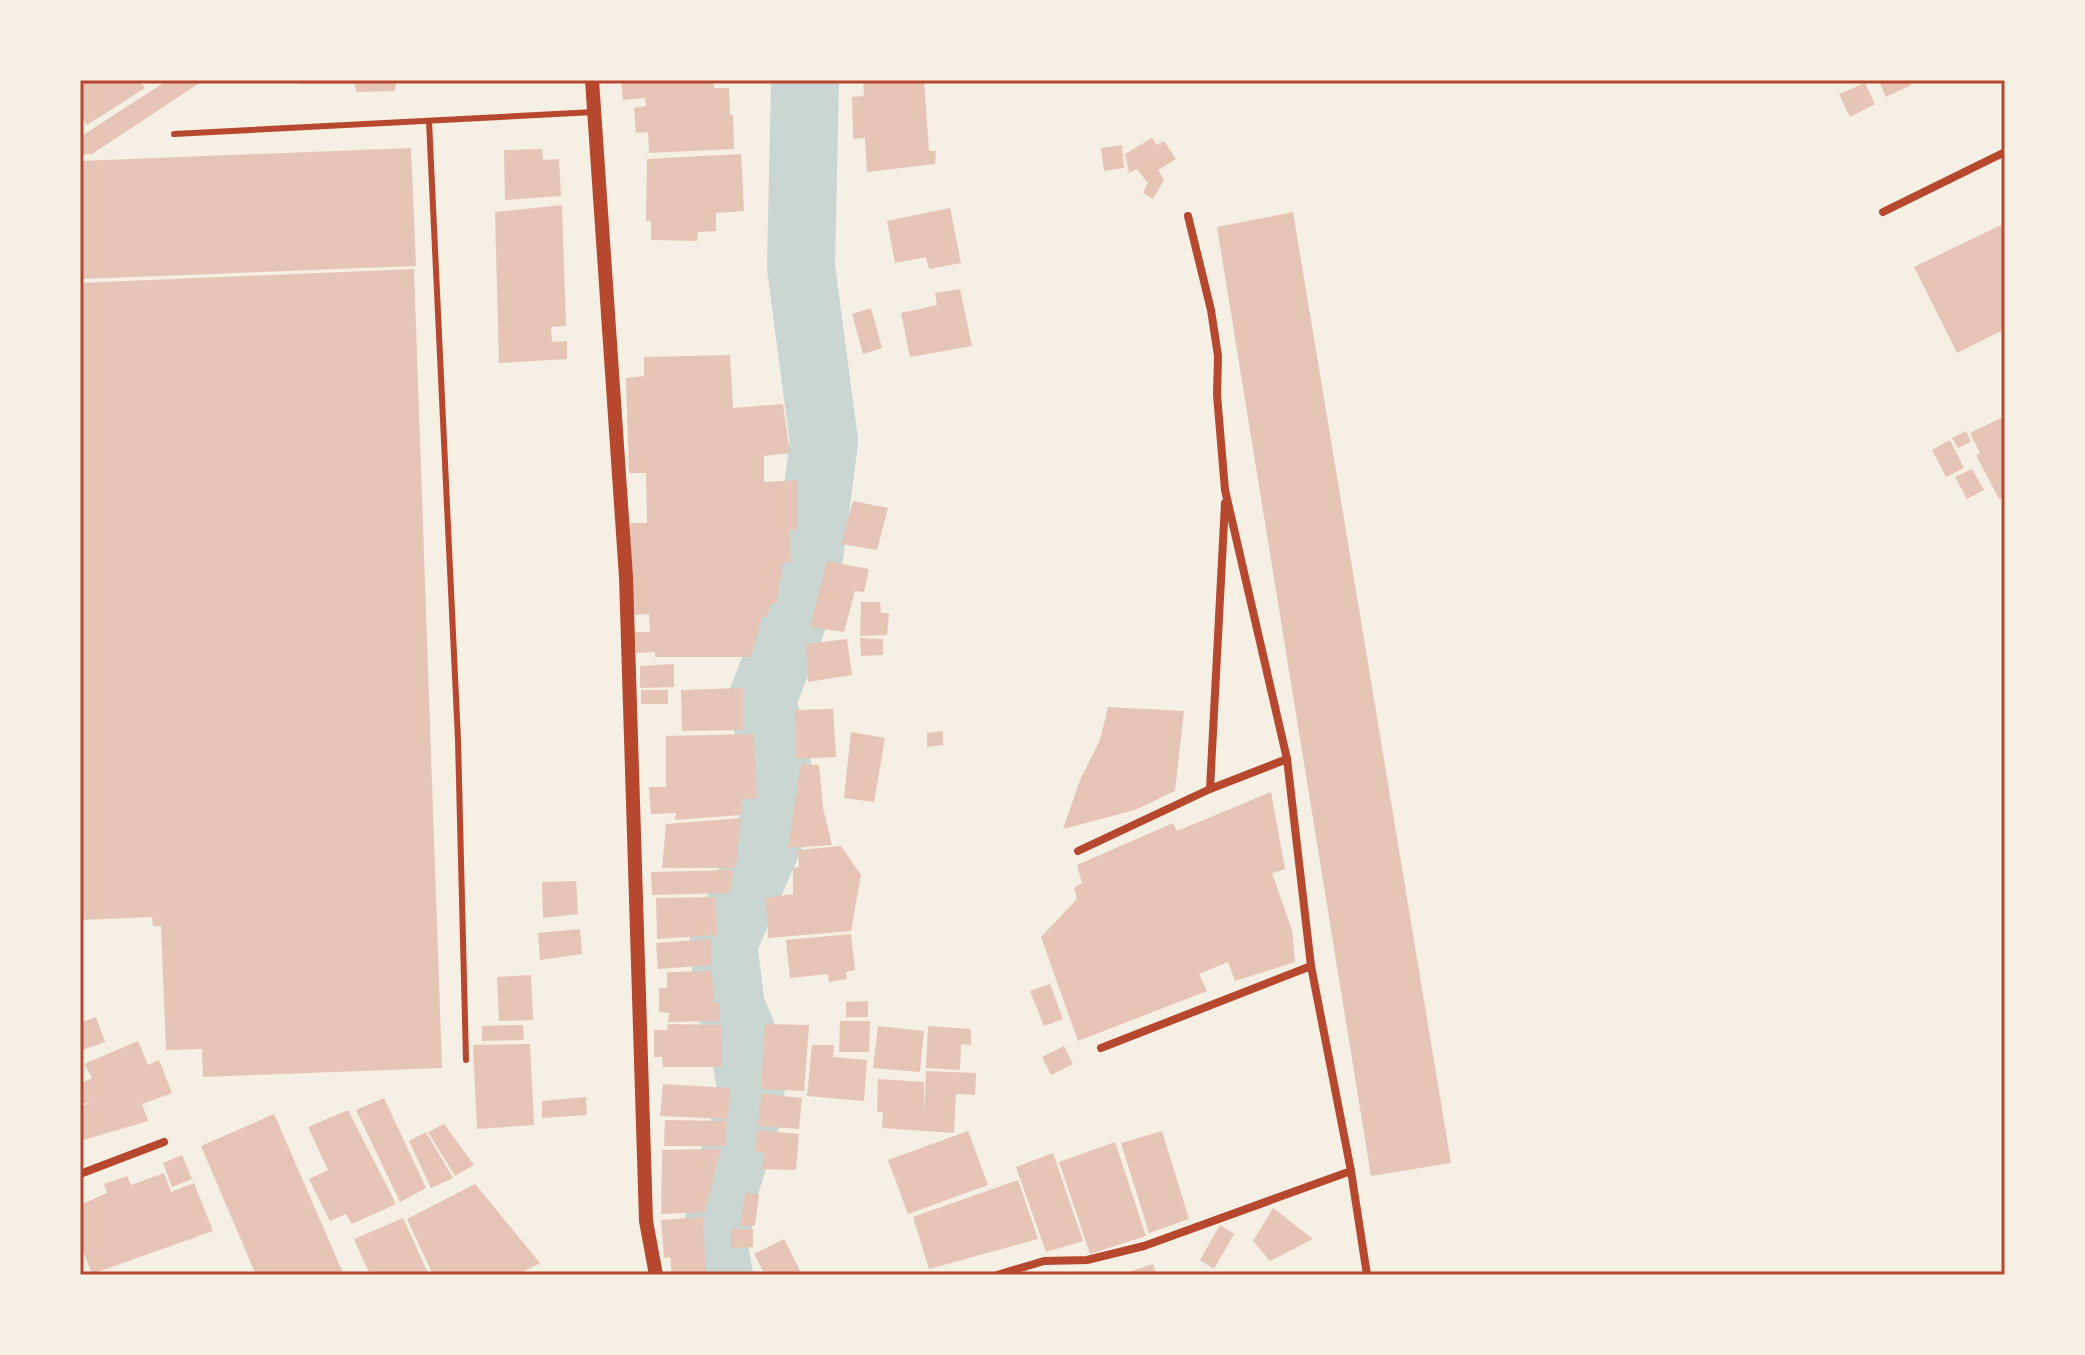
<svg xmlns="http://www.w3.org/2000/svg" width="2085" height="1355" viewBox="0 0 2085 1355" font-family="Lato,sans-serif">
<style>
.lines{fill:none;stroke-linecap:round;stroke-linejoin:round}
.river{stroke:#c9d6d2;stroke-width:68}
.building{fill:#e6c5b7}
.service{stroke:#b5482f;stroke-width:6}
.minor{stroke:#b5482f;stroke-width:8}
.tertiary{stroke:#b5482f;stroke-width:14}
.neatline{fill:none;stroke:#b5482f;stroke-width:3}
</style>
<rect width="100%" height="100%" fill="#f6efe4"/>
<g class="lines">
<path class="river" d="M719,1275L714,1247L725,1186L746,1120L751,1087L742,1033L731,1008L723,944L772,832L779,775L762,700L805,588L824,442L801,267L805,80"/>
</g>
<g class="building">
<path d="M80,80H139L145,88L87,125L80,114Z"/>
<path d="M168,80H204L92,154L80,155V137Z"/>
<path d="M299,80H396L395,91L356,92L355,84H299Z"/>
<path d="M621,80H714V88H729L730,115H733L734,149L649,153L648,132L636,133L634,108L646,106L645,98L623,100Z"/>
<path d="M863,80H924L929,151H936L935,164L867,172L865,138L853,139L852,97L864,96Z"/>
<path d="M1878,80H1909L1911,85L1886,97Z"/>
<path d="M1865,83L1875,104L1850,117L1839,94Z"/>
<path d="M1152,138L1157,145L1164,141L1176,159L1158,170L1164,180L1153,199L1143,193L1148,183L1137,169L1129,173L1125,154Z"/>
<path d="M1122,145L1124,168L1104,171L1101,148Z"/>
<path d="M411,148L416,266L80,279V161Z"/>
<path d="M542,149L543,160L559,159L561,196L505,200L504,150Z"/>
<path d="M741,154L744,211L716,213V231L698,232L697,241L651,240V221H646L647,159Z"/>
<path d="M562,205L566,326L551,327L552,342L567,341V359L499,363L495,212Z"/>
<path d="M950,208L961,263L929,269L926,257L895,263L887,221Z"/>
<path d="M1293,212L1451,1163L1371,1176L1217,227Z"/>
<path d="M2005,223V329L1957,353L1914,267Z"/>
<path d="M414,269L442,1068L203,1077L202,1049L166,1050L161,926H153L152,917L80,920V283Z"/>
<path d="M960,289L972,346L910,357L901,313L937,305L935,293Z"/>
<path d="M871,308L882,348L863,354L852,314Z"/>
<path d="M730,355L733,408L783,404L790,453L764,456V482L798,480V529L790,530L791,562L783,563L777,603H771L767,617H762L751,657H655V652L636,653L635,632H650L649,614L632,615L630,523H647L646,473H629L626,378L644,376V357Z"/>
<path d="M2005,416V496L1999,499L1976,455L1980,453L1970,433Z"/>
<path d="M1966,431L1971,442L1958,448L1952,438Z"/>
<path d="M1950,440L1964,468L1946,477L1932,450Z"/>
<path d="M1972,469L1984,490L1967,499L1955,477Z"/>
<path d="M853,501L888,508L877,550L841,544Z"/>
<path d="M827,561L869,569L864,592L855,591L844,632L810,627Z"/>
<path d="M861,602H880L881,613H889L887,635L860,636Z"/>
<path d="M860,638L883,639V655L861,656Z"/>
<path d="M847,639L852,675L808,682L806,644Z"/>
<path d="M674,664V687L640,688V666Z"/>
<path d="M743,688V730L682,731L681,690Z"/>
<rect x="641" y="690" width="27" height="14"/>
<path d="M1108,707L1184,711L1175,791L1135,810L1063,829L1080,780L1100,740Z"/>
<path d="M833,709L836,757L796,759L795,710Z"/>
<path d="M943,731V745L927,747V733Z"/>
<path d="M851,732L885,738L874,802L844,798Z"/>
<path d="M754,734L757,799H741V815L675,820L676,813L651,814L649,787H666V736Z"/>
<path d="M801,764L819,765L823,808L832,845L788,848Z"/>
<path d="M1271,792L1285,869L1272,873L1292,930L1295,962L1235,981L1228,962L1199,974L1207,991L1078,1041L1041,937L1077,899L1074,888L1082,883L1077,865L1173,823L1177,831Z"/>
<path d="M741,818L736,868H662L666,824Z"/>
<path d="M841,846L861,875L851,931L768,938L766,898L793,894V868L799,867L798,850Z"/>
<path d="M734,870L730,893L652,895L651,872Z"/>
<path d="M576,881L578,914L543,918L542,882Z"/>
<path d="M716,897L717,935L657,939L656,898Z"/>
<path d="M580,929L582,954L540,960L538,933Z"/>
<path d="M851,934L855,970L846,972L847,979L829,982L828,974L790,978L786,940Z"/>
<path d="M711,939L712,965L658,969L656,943Z"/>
<path d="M712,971L714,1003H720V1021L668,1022L669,1013L659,1012V988H667V972Z"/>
<path d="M531,975L533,1020L499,1021L497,977Z"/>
<path d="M1050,984L1063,1019L1044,1026L1030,991Z"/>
<path d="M868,1001V1017H846V1002Z"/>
<path d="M96,1017L105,1042L80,1051V1023Z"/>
<path d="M840,1021H870L869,1052H839Z"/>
<path d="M668,1024L721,1025L722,1067H663L662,1057H654V1030H667Z"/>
<path d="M765,1024L809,1025L804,1091L761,1089Z"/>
<path d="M523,1025L524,1040L482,1041V1026Z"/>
<path d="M878,1026L924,1031L920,1072L873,1068Z"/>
<path d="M928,1026L971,1029V1045L961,1044L960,1070L926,1068Z"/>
<path d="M138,1041L148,1065L159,1060L172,1093L142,1104L148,1121L80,1141V1107L91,1102L84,1104L80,1093V1084L92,1078L84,1064Z"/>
<path d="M530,1044L534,1125L477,1129L473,1045Z"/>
<path d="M812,1045H834L833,1057L867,1060L864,1101L807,1096Z"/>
<path d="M1064,1046L1073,1064L1051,1075L1042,1057Z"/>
<path d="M926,1071L976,1073L975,1095L956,1094L954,1133L882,1128L883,1112H877L878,1079L924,1082V1112Z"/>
<path d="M663,1084L730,1088L728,1119L660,1116Z"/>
<path d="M761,1094L802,1098L799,1129L758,1126Z"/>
<path d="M586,1097L587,1115L542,1118V1101Z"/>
<path d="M384,1098L426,1188L400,1202L356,1110Z"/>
<path d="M348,1110L396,1204L352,1224L346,1214L330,1221L309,1179L328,1170L308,1127Z"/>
<path d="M274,1114L344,1275H256L201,1146Z"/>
<path d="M665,1120L727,1121L725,1146H664Z"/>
<path d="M444,1124L474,1165L455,1176L428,1132Z"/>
<path d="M757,1130L799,1134L796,1170L762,1169L764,1152H755Z"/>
<path d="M968,1131L988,1185L908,1214L888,1160Z"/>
<path d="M1162,1131L1189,1219L1149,1233L1121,1143Z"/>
<path d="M426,1132L453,1178L431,1188L409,1141Z"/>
<path d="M1115,1142L1146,1236L1090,1254L1059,1162Z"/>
<path d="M721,1149L705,1212L661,1214L662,1150Z"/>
<path d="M1053,1153L1083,1241L1046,1252L1016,1167Z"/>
<path d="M182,1155L192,1179L172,1187L163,1163Z"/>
<path d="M164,1173L171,1192L194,1183L213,1231L92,1274L80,1244V1205L107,1193L104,1184L127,1176L131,1185Z"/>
<path d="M1018,1180L1038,1239L929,1269L913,1217Z"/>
<path d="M475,1184L540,1263L517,1275H433L407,1219Z"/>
<path d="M745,1193L759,1195L755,1226H740Z"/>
<path d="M1273,1208L1313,1239L1270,1261L1253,1241Z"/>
<path d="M703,1217L706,1275H672L670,1257L664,1258L661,1220Z"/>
<path d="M403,1218L429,1275H370L354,1239Z"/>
<path d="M1220,1225L1234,1234L1214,1269L1200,1260Z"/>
<path d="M731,1229H753V1247L731,1248Z"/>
<path d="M784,1239L802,1275H765L754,1254Z"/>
<path d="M1153,1264L1157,1275H1122V1274Z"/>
</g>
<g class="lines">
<g class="service">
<path d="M429,121L458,740L466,1060"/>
<path d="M174,134L594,112"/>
</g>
<g class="minor">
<path d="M1883,212L2005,152"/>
<path d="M1210,789L1287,759"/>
<path d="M1078,851L1210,789L1225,503"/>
<path d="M1101,1048L1311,966"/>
<path d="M1351,1171L1367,1275"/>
<path d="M80,1174L164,1142"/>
<path d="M997,1275L1044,1261L1087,1260L1144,1246L1351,1171L1311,966L1287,759L1225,490L1217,395L1218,356L1211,310L1188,216"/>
</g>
<path class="tertiary" d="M592,80L626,577L646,1221L656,1275"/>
</g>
<rect width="2085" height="1355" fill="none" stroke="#f6efe4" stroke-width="164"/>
<rect x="82" y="82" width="1921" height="1191" class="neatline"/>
</svg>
